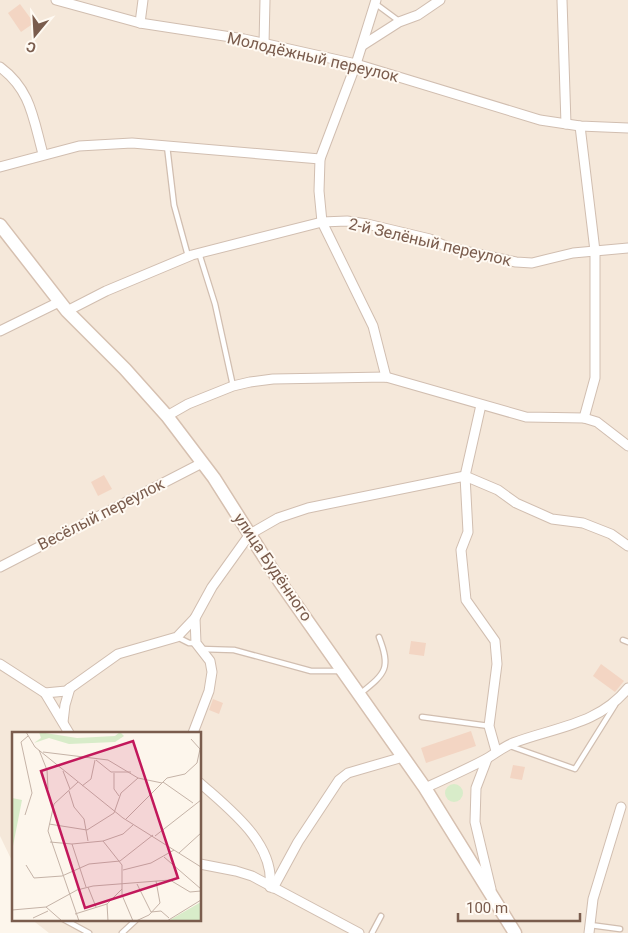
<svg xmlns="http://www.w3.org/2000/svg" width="628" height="933" viewBox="0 0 628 933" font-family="Roboto,sans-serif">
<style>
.residential{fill:#f5e8da}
.green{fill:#d8ecc9}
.building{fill:#f3d5c3}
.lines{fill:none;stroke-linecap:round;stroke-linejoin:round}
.service-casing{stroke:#d1beb0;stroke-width:7}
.minor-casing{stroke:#d1beb0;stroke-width:11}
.secondary-casing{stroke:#d6c0b0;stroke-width:15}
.service{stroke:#fff;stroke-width:4.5}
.minor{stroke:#fff;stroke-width:9}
.secondary{stroke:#fff;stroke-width:12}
.labels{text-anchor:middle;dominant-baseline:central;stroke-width:4;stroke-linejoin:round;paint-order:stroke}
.street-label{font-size:16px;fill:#7a5c4d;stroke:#fffaf3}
.inset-road{fill:none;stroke:#c5b3a7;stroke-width:1}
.view{fill:#c2185b;fill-opacity:0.15;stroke:#c2185b;stroke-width:2.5}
.inset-edge{fill:none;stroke:#7a5c4d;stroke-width:2.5}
</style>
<rect width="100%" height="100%" fill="#fdf6ec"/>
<path class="residential" d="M0,0H628V933H49L31,919H200V733H14V865L0,836Z"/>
<circle class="green" cx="454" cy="793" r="9"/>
<g class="building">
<path d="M20,4L34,23L21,32L8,13Z"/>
<path d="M104,475L112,489L98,496L91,482Z"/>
<path d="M411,641L426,643L424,656L409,654Z"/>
<path d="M601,664L624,681L615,692L593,676Z"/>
<path d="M213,699L223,703L219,714L209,710Z"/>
<path d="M471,731L476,746L426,763L421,748Z"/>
<path d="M513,765L525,767L522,780L510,778Z"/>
</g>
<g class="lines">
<g class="service-casing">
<g id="service">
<path d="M376,4L399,21"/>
<path d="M167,146L174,205L188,256"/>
<path d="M199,253L215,304L233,386"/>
<path d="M177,637L189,643H196"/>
<path d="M623,640L628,642"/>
<path d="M201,649L234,650L311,671H340"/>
<path d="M361,693C386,673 391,668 379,637"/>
<path d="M422,717L489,726"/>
<path d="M510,746L575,769L615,705"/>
<path d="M63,919L89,933"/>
<path d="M590,925L620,929"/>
<path d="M122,933L137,919"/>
<path d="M372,933L381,916"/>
</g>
</g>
<g class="minor-casing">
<g id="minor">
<path d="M56,0L140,23L244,39L356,64L540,120L580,126L628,128"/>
<path d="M376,0L356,64L320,159L319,191L322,222L373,326L386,377"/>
<path d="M562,0L566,124"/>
<path d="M140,23L143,0"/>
<path d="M264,44L265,0"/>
<path d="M363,45L399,22L418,15L440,0"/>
<path d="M0,67C31,90 33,118 43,154"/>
<path d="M580,126L595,251V378L584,418"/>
<path d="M0,167L79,146L132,143L320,159"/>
<path d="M67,311L106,291L192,255L322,222L347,221L367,224L430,239L450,248L516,262L532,263L573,253L628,248"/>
<path d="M0,331L59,302"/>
<path d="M481,405L465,476L468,532L461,550L466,600L495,641L497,664L489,726L496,751"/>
<path d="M167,416L188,404L233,386L250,382L273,379L386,377L526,417L584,418L597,422L628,446"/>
<path d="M0,567L202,463"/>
<path d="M0,664L45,693L69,733"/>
<path d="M45,693L66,691L118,654L177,637L195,618L212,587L250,534L278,518L308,508L465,476L498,490L516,503L552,519L583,523L611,534L628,546"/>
<path d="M63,722L65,705L70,688"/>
<path d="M193,733L209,691L212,672L210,661L196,643L195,618"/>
<path d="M487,759L476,788L475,822L491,889"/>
<path d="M200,783C229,809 275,843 270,887"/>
<path d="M425,788C445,779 465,770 484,760C494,755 501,748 513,743C555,727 598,725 628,688"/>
<path d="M200,864L236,871L252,876L359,933"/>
<path d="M273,888L298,842L339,780L348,773L403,757"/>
<path d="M589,933L593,899L621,807"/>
</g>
</g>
<g class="secondary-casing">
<path id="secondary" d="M0,225L67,311L125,369L167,416L214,478L280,582L425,788L515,933"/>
</g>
<use href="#service" class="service"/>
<use href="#minor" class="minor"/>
<use href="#secondary" class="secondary"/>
</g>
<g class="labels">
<g class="street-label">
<text transform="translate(313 57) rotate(13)">Молодёжный переулок</text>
<text transform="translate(430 242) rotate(13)">2-й Зелёный переулок</text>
<text transform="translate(101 514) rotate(-27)">Весёлый переулок</text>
<text transform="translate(273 567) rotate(56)">улица Будённого</text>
</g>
</g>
<g transform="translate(12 732)">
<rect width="189" height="189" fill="#fdf6ec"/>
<path d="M27,0L65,6L103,4L108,0L112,4L103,10L57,12L37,6L22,11L29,6ZM0,66L10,68L0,119ZM189,170V189H156Z" fill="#d8ecc9"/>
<path class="inset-road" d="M14,0L23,15L111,86L189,135M27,18L35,38L36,57M31,20L96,28L126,46L150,51M84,28L99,40H119M51,39L58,57M102,41V57L107,64M66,50L42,72L36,99L67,189M151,50L181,71M70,54L79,47L83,28M57,59L62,75L72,87L76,109M13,83L20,61L9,10L16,4M114,87L155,46L173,42L185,31L188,17L179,7M37,92L75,98L102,81L109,61L126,46M143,104L189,68M91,109L110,133V163L121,189M38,110L60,112L91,109L111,102L121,93M60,112L74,155M167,121L189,101M152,125L189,157M14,133L22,146L50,144L77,132L108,129L141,103M111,138L139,131L162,118M125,152L139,180L149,179L157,186M76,155L84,175M95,172L96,189M34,175L50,189M0,178L34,175L65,158L81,154L158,148L178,160L189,159M63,182L95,172L110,157M21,186L36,179M124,189L137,183L148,171L144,149M155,189L189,168"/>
<path class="view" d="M121,9L166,146L73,176L29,39Z"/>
<rect width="189" height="189" class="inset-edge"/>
</g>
<g transform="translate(35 35) rotate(198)" stroke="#fffaf3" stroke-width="4" paint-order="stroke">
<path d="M0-4L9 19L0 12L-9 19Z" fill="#7a5c4d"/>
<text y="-8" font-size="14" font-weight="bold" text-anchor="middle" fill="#7a5c4d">С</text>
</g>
<path d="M458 913v8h122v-8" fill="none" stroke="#7a5c4d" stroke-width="2.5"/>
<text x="466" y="913" font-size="15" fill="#7a5c4d" stroke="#fffaf3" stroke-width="4" paint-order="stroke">100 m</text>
</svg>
